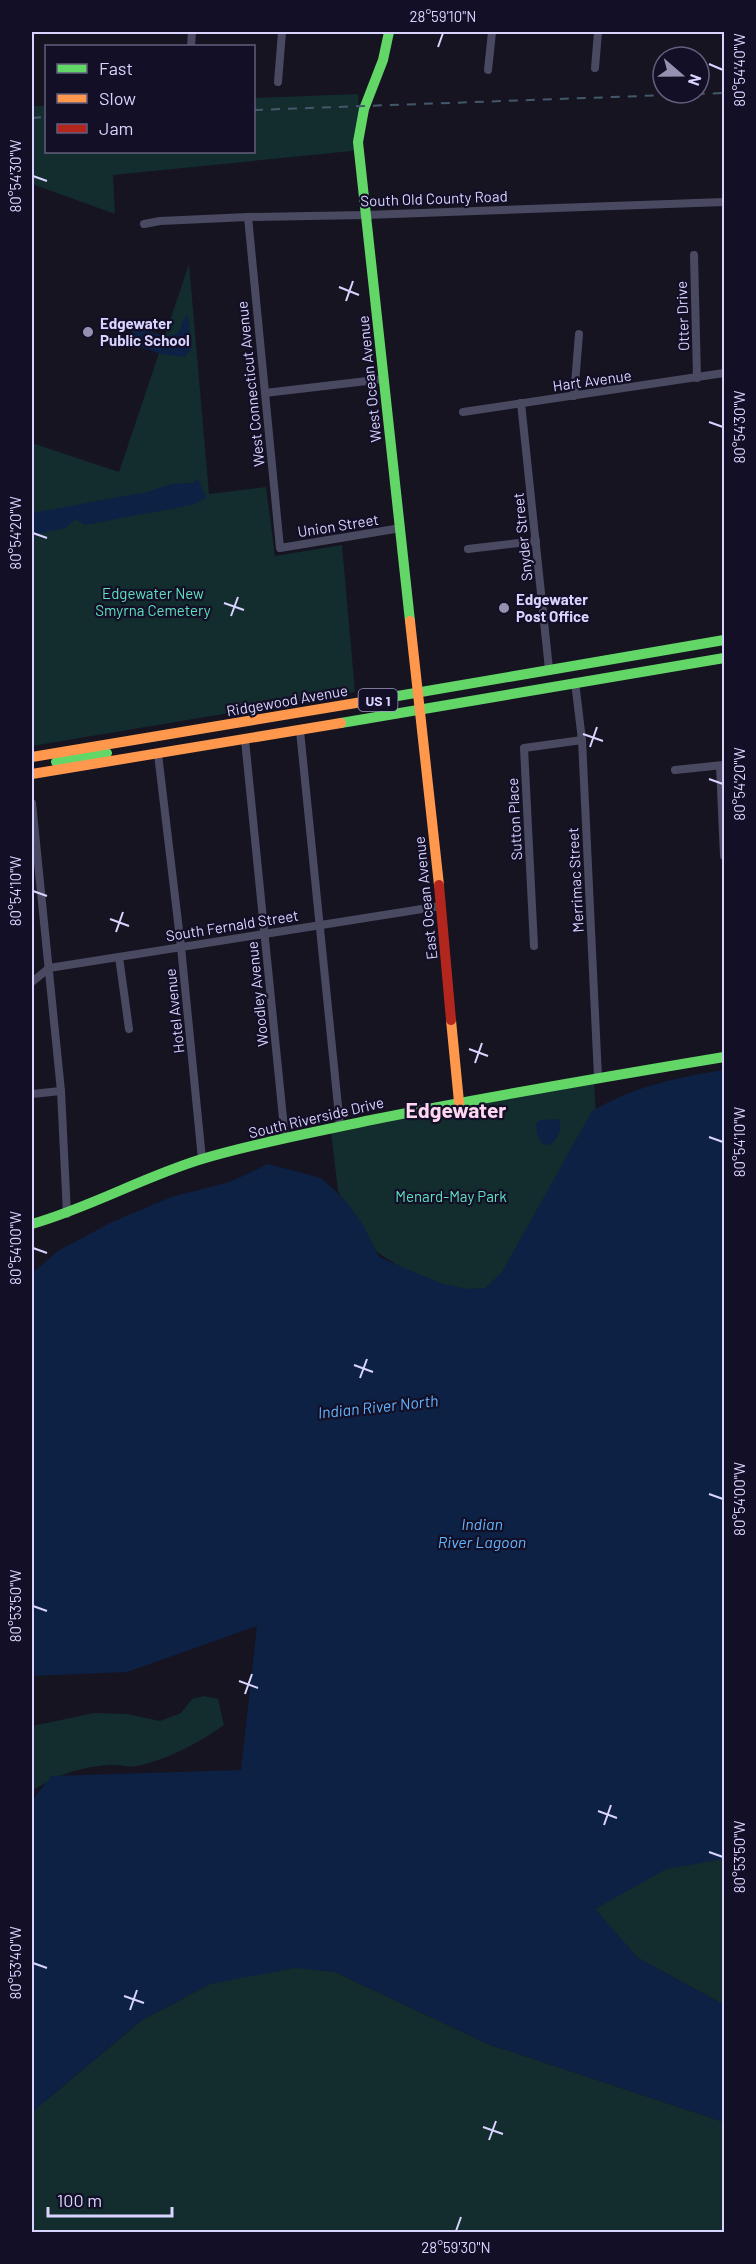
<svg xmlns="http://www.w3.org/2000/svg" width="756" height="2264" viewBox="0 0 756 2264" font-family="Barlow,sans-serif">
<style>
.green{fill:#132c2d}
.water{fill:#0d2144}
.lines{fill:none;stroke-linecap:round;stroke-linejoin:round}
.street{stroke:#4a4962;stroke-width:8}
.fast{stroke:#63d668;stroke-width:10}
.slow{stroke:#ff974d;stroke-width:10}
.jam{stroke:#b3261e;stroke-width:10}
.rail{stroke:#43596b;stroke-width:2;stroke-dasharray:9 8;stroke-linecap:butt}
.ticks{fill:none;stroke:#d9d4ff;stroke-width:2}
.poi-dot{fill:#9591b1;stroke:#130f26;stroke-width:2}
.labels{text-anchor:middle;dominant-baseline:central;stroke-width:4.5;stroke-linejoin:round;paint-order:stroke}
.shield{fill:#130f26;stroke:#9e99be;stroke-width:1.5}
.shield-label{font-size:14px;font-weight:bold;fill:#d9d4ff}
.street-label{font-size:15px;fill:#d9d4ff;stroke:#130f26}
.poi-label{font-size:15px;font-weight:bold;fill:#d9d4ff;stroke:#130f26;text-anchor:start}
.park-label{font-size:15px;fill:#5fe0c0;stroke:#130f26}
.water-label{font-size:16px;font-style:italic;fill:#62b6ff;stroke:#130f26}
.district-label{font-size:21px;font-weight:bold;fill:#ffd6f0;stroke:#130f26}
.neatline{fill:none;stroke:#d9d4ff;stroke-width:2}
.ticks-label{font-size:15px;text-anchor:middle;fill:#d9d4ff}
</style>
<rect width="100%" height="100%" fill="#161421"/>
<g class="green">
<path d="M358,94L362,150L113,175L115,214L32,184V106H46V152H254V98Z"/>
<path d="M189,264L209,494L266,487L275,556L342,545L355,692L32,746V443L119,472Z"/>
<path d="M594,1082L596,1116L538,1289L444,1294L378,1253L347,1209L338,1191L331,1131Z"/>
<path d="M204,1696L218,1699L224,1725C197,1744 169,1759 137,1766C128,1768 118,1764 109,1765C80,1767 56,1775 32,1791V1726L94,1713L127,1714L160,1721L181,1713L192,1699Z"/>
<path d="M724,1858V2002H719L638,1958L594,1909L653,1876L658,1868Z"/>
<path d="M267,1959L317,1970L335,1972L488,2044L724,2122V2232H32V2112L142,2020L210,1984Z"/>
</g>
<g class="water">
<path d="M188,315L192,348L185,357L161,354L128,343L133,330L139,327C149,330 170,342 178,332C183,327 181,320 188,315Z"/>
<path d="M198,479L206,498L192,505L84,525L75,519L66,528L32,535V513L147,492L172,484L192,483Z"/>
<path d="M724,1070V1859L666,1869L595,1909L638,1958L719,2002H724V2122L488,2044L335,1972L295,1968L210,1984L142,2020L32,2112V1801L51,1776L241,1770L257,1626L127,1672L32,1676V1273L58,1251L110,1223L171,1197L230,1182L268,1164L321,1178L347,1202L363,1225L379,1257L440,1283L467,1289L485,1288L502,1272L592,1111C632,1087 679,1077 724,1070Z"/>
<path d="M559,1119C563,1130 558,1138 550,1145L542,1144L537,1134L536,1124L540,1120Z"/>
</g>
<g class="lines">
<g class="street">
<path d="M191,46L192,32"/>
<path d="M595,68L598,32"/>
<path d="M488,70L492,32"/>
<path d="M278,82L282,32"/>
<path d="M248,217L280,548L401,528"/>
<path d="M144,224L160,221L248,217L366,215L724,202"/>
<path d="M694,255L697,378"/>
<path d="M265,393L384,379"/>
<path d="M574,396L579,334"/>
<path d="M521,403L549,669"/>
<path d="M463,412L724,373"/>
<path d="M468,549L536,541"/>
<path d="M575,682L582,740L598,1077"/>
<path d="M300,731L340,1126"/>
<path d="M245,740L285,1138"/>
<path d="M158,754L181,947L202,1159"/>
<path d="M720,766L724,856"/>
<path d="M675,770L723,765"/>
<path d="M32,803L61,1091L67,1214"/>
<path d="M534,946L524,748L582,740"/>
<path d="M119,957L129,1029"/>
<path d="M32,982L49,968L441,906"/>
<path d="M32,1094L61,1091"/>
</g>
<g class="fast">
<path d="M389,32L383,60L364,109L358,142L410,621"/>
<path d="M386,698L724,640"/>
<path d="M341,723L724,658"/>
<path d="M56,762L107,753"/>
<path d="M32,1224C91,1207 143,1177 202,1159C255,1143 311,1133 366,1121C485,1097 604,1077 724,1057"/>
</g>
<g class="slow">
<path d="M410,621L439,885"/>
<path d="M32,757L386,698"/>
<path d="M32,774L341,723"/>
<path d="M451,1020L459,1102"/>
</g>
<path class="jam" d="M439,885L451,1020"/>
<g class="rail">
<path d="M254,110L724,93"/>
<path d="M32,118L46,117"/>
</g>
</g>
<path class="ticks" d="M438,47L443,33M709,64L723,70M33,176L47,181M339,287L359,295M346,301L353,281M709,422L723,427M33,533L47,538M224,603L244,610M231,616L238,597M583,734L603,741M590,747L597,727M709,779L723,784M33,891L47,896M110,919L129,926M116,932L123,912M469,1049L488,1056M475,1063L482,1043M709,1137L723,1142M33,1248L47,1253M354,1365L373,1372M360,1378L367,1359M709,1494L723,1499M33,1606L47,1611M239,1681L258,1688M245,1694L252,1674M598,1811L617,1818M604,1825L611,1805M709,1852L723,1857M33,1963L47,1968M124,1996L144,2003M130,2010L137,1990M483,2127L503,2134M489,2140L496,2121M456,2231L461,2217"/>
<g class="poi-dot">
<circle cx="88" cy="332" r="6"/>
<circle cx="504" cy="608" r="6"/>
</g>
<g class="labels">
<rect class="shield" x="358.5" y="689" width="39" height="22" rx="4.5"/>
<g class="shield-label">
<text x="378" y="700">US 1</text>
</g>
<g class="street-label">
<text transform="translate(434 198) rotate(-2)">South Old County Road</text>
<text transform="translate(682 316) rotate(-92)">Otter Drive</text>
<text transform="translate(369 379) rotate(-96)">West Ocean Avenue</text>
<text transform="translate(592 380) rotate(-8)">Hart Avenue</text>
<text transform="translate(250 384) rotate(-96)">West Connecticut Avenue</text>
<text transform="translate(338 525) rotate(-9)">Union Street</text>
<text transform="translate(522 537) rotate(-96)">Snyder Street</text>
<text transform="translate(287 700) rotate(-10)">Ridgewood Avenue</text>
<text transform="translate(514 819) rotate(-93)">Sutton Place</text>
<text transform="translate(575 880) rotate(-93)">Merrimac Street</text>
<text transform="translate(425 898) rotate(-96)">East Ocean Avenue</text>
<text transform="translate(232 925) rotate(-9)">South Fernald Street</text>
<text transform="translate(257 994) rotate(-96)">Woodley Avenue</text>
<text transform="translate(174 1011) rotate(-96)">Hotel Avenue</text>
<text transform="translate(316 1117) rotate(-13)">South Riverside Drive</text>
</g>
<g class="poi-label">
<text x="100" y="323">Edgewater<tspan x="100" dy="17">Public School</tspan></text>
<text x="516" y="599">Edgewater<tspan x="516" dy="17">Post Office</tspan></text>
</g>
<g class="park-label">
<text x="153" y="593">Edgewater New<tspan x="153" dy="17">Smyrna Cemetery</tspan></text>
<text x="451" y="1196">Menard-May Park</text>
</g>
<g class="water-label">
<text transform="translate(378 1406) rotate(-6)">Indian River North</text>
<text x="482" y="1523">Indian<tspan x="482" dy="18">River Lagoon</tspan></text>
</g>
<g class="district-label">
<text x="456" y="1109">Edgewater</text>
</g>
</g>
<rect width="756" height="2264" fill="none" stroke="#130f26" stroke-width="66"/>
<rect x="45" y="45" width="210" height="108" fill="#130f26" stroke="#625e7d" stroke-width="1.5"/>
<rect x="57" y="64" width="30" height="9" fill="#63d668" stroke="#625e7d" stroke-width="1.5"/>
<text x="99" y="75" font-size="18" fill="#d9d4ff">Fast</text>
<rect x="57" y="94" width="30" height="9" fill="#ff974d" stroke="#625e7d" stroke-width="1.5"/>
<text x="99" y="105" font-size="18" fill="#d9d4ff">Slow</text>
<rect x="57" y="124" width="30" height="9" fill="#b3261e" stroke="#625e7d" stroke-width="1.5"/>
<text x="99" y="135" font-size="18" fill="#d9d4ff">Jam</text>
<g transform="translate(681 75) rotate(110)"><circle r="28" fill="#130f26" stroke="#625e7d" stroke-width="1.5"/>
<path d="M0-4.5L10 22L0 15L-10 22Z" fill="#9591b1"/>
<text y="-9" font-size="16" font-weight="bold" text-anchor="middle" fill="#d9d4ff">N</text>
</g>
<path d="M48 2207v9h124v-9" fill="none" stroke="#d9d4ff" stroke-width="3"/>
<text x="57" y="2207" font-size="18" fill="#d9d4ff" stroke="#130f26" stroke-width="4.5" paint-order="stroke">100 m</text>
<rect x="33" y="33" width="690" height="2198" class="neatline"/>
<g class="ticks-label">
<text x="443" y="22">28°59'10"N</text>
<text transform="translate(740 70) rotate(-90)" y="5">80°54'40"W</text>
<text transform="translate(16 176) rotate(-90)" y="5">80°54'30"W</text>
<text transform="translate(740 427) rotate(-90)" y="5">80°54'30"W</text>
<text transform="translate(16 533) rotate(-90)" y="5">80°54'20"W</text>
<text transform="translate(740 784) rotate(-90)" y="5">80°54'20"W</text>
<text transform="translate(16 891) rotate(-90)" y="5">80°54'10"W</text>
<text transform="translate(740 1142) rotate(-90)" y="5">80°54'10"W</text>
<text transform="translate(16 1248) rotate(-90)" y="5">80°54'00"W</text>
<text transform="translate(740 1499) rotate(-90)" y="5">80°54'00"W</text>
<text transform="translate(16 1606) rotate(-90)" y="5">80°53'50"W</text>
<text transform="translate(740 1857) rotate(-90)" y="5">80°53'50"W</text>
<text transform="translate(16 1963) rotate(-90)" y="5">80°53'40"W</text>
<text x="456" y="2253">28°59'30"N</text>
</g>
</svg>
